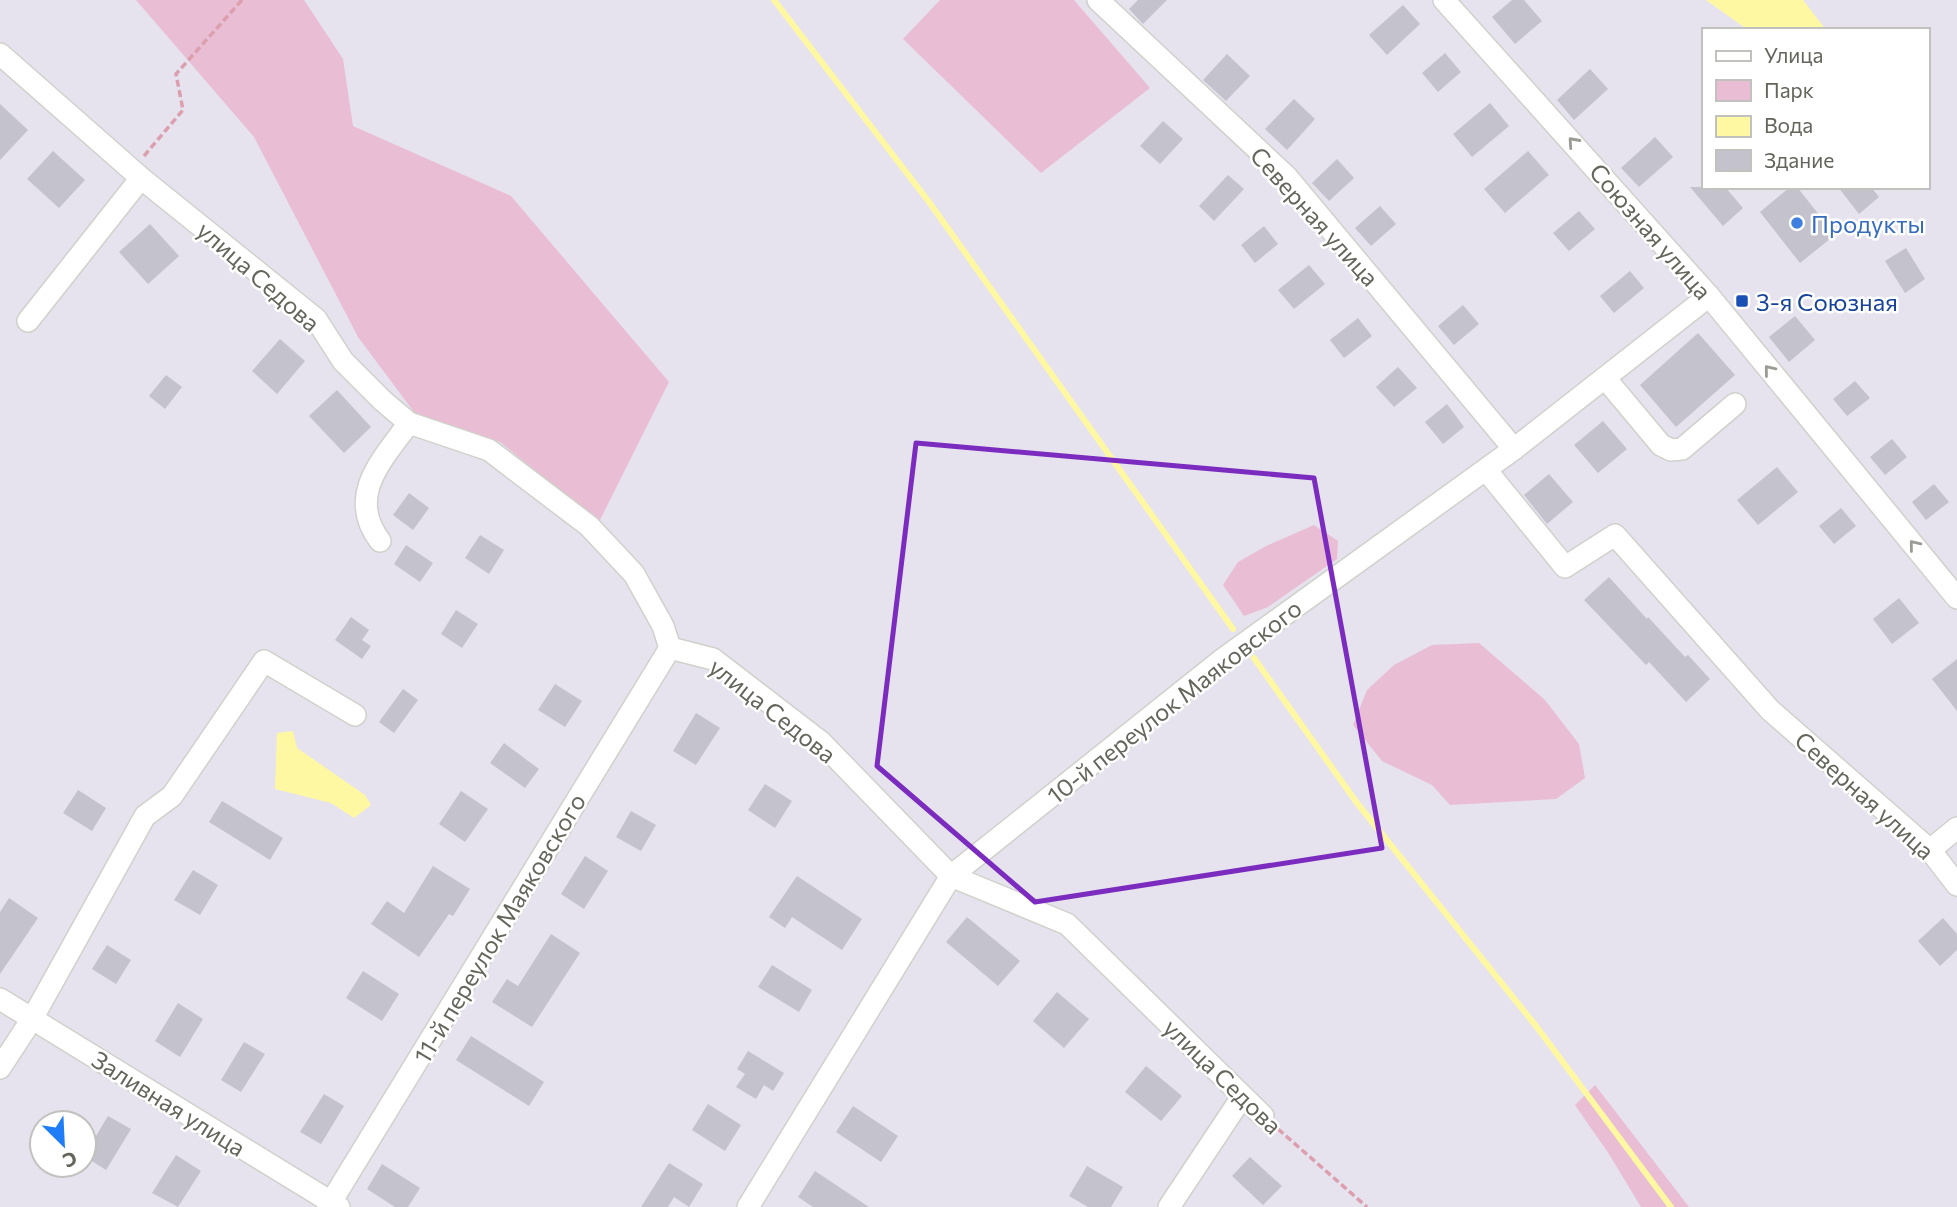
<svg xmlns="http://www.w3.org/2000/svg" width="1957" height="1207" viewBox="0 0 1957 1207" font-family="Commissioner,sans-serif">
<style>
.green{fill:#e9bdd3}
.water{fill:#fff8a3}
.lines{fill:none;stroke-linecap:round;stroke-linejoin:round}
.stream{stroke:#fff8a3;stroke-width:6}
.building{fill:#c3c2cd}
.minor-casing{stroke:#d0d1ca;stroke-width:24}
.path{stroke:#dc9fae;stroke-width:3.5;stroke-dasharray:7 3.5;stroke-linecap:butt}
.minor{stroke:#fff;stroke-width:21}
.oneway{stroke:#9a9b94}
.marked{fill:none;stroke:#7b2cbf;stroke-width:5;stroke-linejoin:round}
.shop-dot{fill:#3f7fe0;stroke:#fff;stroke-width:2.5}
.transit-dot{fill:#1a4fb4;stroke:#fff;stroke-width:2.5}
.labels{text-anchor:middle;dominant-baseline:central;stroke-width:5;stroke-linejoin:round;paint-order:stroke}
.street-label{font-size:24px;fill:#64655b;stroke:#fff}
.shop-label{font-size:24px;fill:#366cbe;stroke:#fff;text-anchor:start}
.transit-label{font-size:24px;fill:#164399;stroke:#fff;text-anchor:start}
</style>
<rect width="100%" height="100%" fill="#e6e3ef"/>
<g class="green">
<path d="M136,0H304L343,59L353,126L511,196L669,382L599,522L500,442L417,416L358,337L254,137Z"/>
<path d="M940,0H1074L1150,88L1041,173L903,39Z"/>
<path d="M1314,525L1338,541L1337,559L1268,607L1244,616L1223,585L1238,562L1266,546Z"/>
<path d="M1479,643L1545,700L1579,744L1585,778L1556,799L1450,805L1432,785L1382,761L1353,725L1367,690L1394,665L1432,645Z"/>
<path d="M1595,1085L1689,1207H1690H1641L1609,1154L1575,1105Z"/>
</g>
<g class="water">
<path d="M1706,0H1803L1826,30H1748Z"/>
<path d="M293,731L297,748L365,795L371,805L354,818L331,803L275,789L277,733Z"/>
</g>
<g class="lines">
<g class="stream">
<path d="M774,0L929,202L1233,629"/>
<path d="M1254,658L1357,803L1536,1026L1671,1207"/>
</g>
</g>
<g class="building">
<path d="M1138,0H1167L1143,24L1129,9Z"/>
<path d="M1512,0H1524L1542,21L1515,44L1492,17Z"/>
<path d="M1403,5L1420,24L1387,55L1369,35Z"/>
<path d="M1445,53L1461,72L1438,92L1422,73Z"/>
<path d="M1227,54L1250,76L1226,101L1203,80Z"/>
<path d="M1590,69L1608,89L1574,120L1557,100Z"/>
<path d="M1294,99L1315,119L1287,150L1265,129Z"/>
<path d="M1490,103L1509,126L1472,157L1453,134Z"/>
<path d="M0,104L28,130L0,160Z"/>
<path d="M1163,121L1183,139L1160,164L1140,146Z"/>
<path d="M1655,137L1673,157L1639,187L1621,168Z"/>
<path d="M53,151L85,180L59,208L27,179Z"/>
<path d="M1528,151L1549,175L1505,213L1484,189Z"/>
<path d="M1337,159L1354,178L1329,201L1312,183Z"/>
<path d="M1228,175L1244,189L1214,221L1199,206Z"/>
<path d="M1690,187H1725L1743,208L1723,226Z"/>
<path d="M1790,187H1797L1835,235L1800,263L1760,212Z"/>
<path d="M1838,187H1871L1879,197L1859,214Z"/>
<path d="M1380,206L1396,224L1371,246L1355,228Z"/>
<path d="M1579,211L1595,229L1569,251L1553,233Z"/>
<path d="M150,224L179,256L148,284L119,252Z"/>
<path d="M1264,226L1278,244L1255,263L1241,245Z"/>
<path d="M1906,248L1925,279L1905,293L1885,261Z"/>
<path d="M1309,265L1325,284L1294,309L1278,290Z"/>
<path d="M1630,271L1644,288L1614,313L1600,296Z"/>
<path d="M1463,305L1479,324L1454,345L1438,326Z"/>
<path d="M1795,316L1815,340L1789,362L1769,337Z"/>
<path d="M1358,318L1372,336L1344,358L1330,340Z"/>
<path d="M1698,333L1735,375L1676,427L1640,385Z"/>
<path d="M280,339L305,361L277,394L252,371Z"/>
<path d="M1398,367L1417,388L1394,407L1376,387Z"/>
<path d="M166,375L182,387L165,409L149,396Z"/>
<path d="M1855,381L1870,398L1847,416L1833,399Z"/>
<path d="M337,390L371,427L344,453L309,416Z"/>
<path d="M1447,404L1464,427L1443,444L1425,422Z"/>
<path d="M1603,421L1627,449L1598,473L1574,445Z"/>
<path d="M1892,439L1907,457L1885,475L1870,457Z"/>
<path d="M1777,467L1798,492L1758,525L1737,500Z"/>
<path d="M1549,474L1573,502L1547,524L1524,495Z"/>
<path d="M1934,484L1949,502L1926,520L1912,502Z"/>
<path d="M409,493L429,508L413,530L393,515Z"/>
<path d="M1841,508L1856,526L1834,544L1819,526Z"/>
<path d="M480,535L504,550L489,574L465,558Z"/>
<path d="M406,545L433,563L420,582L394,564Z"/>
<path d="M1609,577L1647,619L1648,617L1685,657L1688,655L1710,679L1686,702L1649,662L1646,665L1584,600Z"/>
<path d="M1899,598L1919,623L1892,644L1873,619Z"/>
<path d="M456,610L478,624L462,648L441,634Z"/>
<path d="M351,617L369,630L362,640L371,646L362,659L335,640Z"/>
<path d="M1957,659V711L1932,679Z"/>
<path d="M555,684L582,701L565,727L538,710Z"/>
<path d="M403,689L418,700L394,733L379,722Z"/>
<path d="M696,713L720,728L696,765L673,751Z"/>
<path d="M504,743L539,769L525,788L490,763Z"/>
<path d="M765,784L792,801L775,828L748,810Z"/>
<path d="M78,790L106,808L92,831L63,813Z"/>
<path d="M461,791L488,809L465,842L439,824Z"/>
<path d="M222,801L283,838L270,860L209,822Z"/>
<path d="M631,811L656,825L641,851L616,837Z"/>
<path d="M585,856L608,871L584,909L561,894Z"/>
<path d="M433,866L470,889L453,916L449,914L419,957L371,924L387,901L404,913Z"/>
<path d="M193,870L218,885L200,915L174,900Z"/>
<path d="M797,876L862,919L842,950L792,917L785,928L769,917Z"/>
<path d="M9,898L38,918L0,974V912Z"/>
<path d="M967,917L1020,961L998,986L946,942Z"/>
<path d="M1943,918L1957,934V950L1940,966L1918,941Z"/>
<path d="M551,934L580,953L532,1027L492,1002L507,979L518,986Z"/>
<path d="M107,945L131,960L116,984L92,969Z"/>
<path d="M772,965L812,990L799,1012L758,987Z"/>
<path d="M363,971L399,994L382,1021L346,998Z"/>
<path d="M1057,992L1089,1019L1064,1048L1033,1021Z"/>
<path d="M178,1003L203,1019L180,1057L155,1041Z"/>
<path d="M471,1036L544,1082L529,1106L456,1060Z"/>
<path d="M244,1042L265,1054L241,1092L221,1080Z"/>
<path d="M748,1051L784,1073L773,1091L764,1085L756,1099L736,1087L745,1074L737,1069Z"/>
<path d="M1146,1066L1182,1096L1161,1121L1125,1092Z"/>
<path d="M324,1094L344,1106L321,1144L300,1132Z"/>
<path d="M708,1104L741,1125L725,1151L692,1130Z"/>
<path d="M853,1106L898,1136L881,1162L836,1132Z"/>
<path d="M108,1116L131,1129L106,1170L84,1156Z"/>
<path d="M176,1155L201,1171L178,1207L152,1193Z"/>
<path d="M1250,1157L1282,1186L1263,1205L1232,1176Z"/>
<path d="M669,1163L703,1184L689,1207L674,1197L668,1207H641Z"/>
<path d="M382,1164L420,1188L408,1207H395L367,1189Z"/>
<path d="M1087,1166L1123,1187L1111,1207H1088L1069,1196Z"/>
<path d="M815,1171L869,1207H813L798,1197Z"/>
</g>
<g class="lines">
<g class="minor-casing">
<g id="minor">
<path d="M1098,0L1287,177L1514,449"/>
<path d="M1444,0L1709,296L1957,598"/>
<path d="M0,54L141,178L316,319L343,361L383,401L409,423L489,450L589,526L634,574L663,626L670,648"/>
<path d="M28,321L141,178"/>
<path d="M1605,378L1661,445L1671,450L1682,449L1735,404"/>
<path d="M1486,470L1565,567L1615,535L1770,710L1930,850L1957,885"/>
<path d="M380,541C346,496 382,460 409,423"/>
<path d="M670,648L713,659L821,742L951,876L1067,924L1263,1116"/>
<path d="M1930,850L1957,828"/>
<path d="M0,999L339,1207"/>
<path d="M0,1068L32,1019L145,816L172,796L264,661L355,715"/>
<path d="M328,1207L670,648"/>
<path d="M748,1207L951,876L1223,659L1514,449L1709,296"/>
<path d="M1169,1207L1242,1097"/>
</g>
</g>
<g class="path">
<path d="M144,156L183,110L176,74L242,0"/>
<path d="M1278,1129L1367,1207"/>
</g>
<use href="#minor" class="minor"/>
</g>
<defs><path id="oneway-chevron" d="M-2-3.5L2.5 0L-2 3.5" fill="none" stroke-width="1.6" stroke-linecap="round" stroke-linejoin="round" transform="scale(1.75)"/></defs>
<g class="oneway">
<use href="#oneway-chevron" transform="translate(1573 142) rotate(-132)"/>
<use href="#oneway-chevron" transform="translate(1769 370) rotate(-129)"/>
<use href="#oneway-chevron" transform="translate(1914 545) rotate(-129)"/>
</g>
<path class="marked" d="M916,443L1314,478L1382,848L1035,902L877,766Z"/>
<circle class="shop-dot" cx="1797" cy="223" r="7"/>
<rect class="transit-dot" x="1735" y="294" width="14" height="14" rx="3.5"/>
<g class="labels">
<g class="street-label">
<text transform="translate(1315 216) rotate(48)">Северная улица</text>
<text transform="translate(1651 231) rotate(49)">Союзная улица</text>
<text transform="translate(259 276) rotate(41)">улица Седова</text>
<text transform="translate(1174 701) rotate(-38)">10-й переулок Маяковского</text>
<text transform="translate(773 710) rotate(38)">улица Седова</text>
<text transform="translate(1865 795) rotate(42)">Северная улица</text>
<text transform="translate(499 928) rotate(-59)">11-й переулок Маяковского</text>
<text transform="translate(1223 1076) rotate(44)">улица Седова</text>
<text transform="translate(169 1103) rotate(32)">Заливная улица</text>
</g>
<g class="shop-label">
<text x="1811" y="223">Продукты</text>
</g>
<g class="transit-label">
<text x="1756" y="301">3-я Союзная</text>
</g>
</g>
<rect x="1702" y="28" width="228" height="161" fill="#ffffff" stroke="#c1c1bd" stroke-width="2"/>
<rect x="1716" y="51" width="35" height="10" fill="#ffffff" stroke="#c1c1bd" stroke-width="2"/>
<text x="1764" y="63" font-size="21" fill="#64655b">Улица</text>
<rect x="1716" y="80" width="35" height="21" fill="#e9bdd3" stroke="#c1c1bd" stroke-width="2"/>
<text x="1764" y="98" font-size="21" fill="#64655b">Парк</text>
<rect x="1716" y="116" width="35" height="21" fill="#fff8a3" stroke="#c1c1bd" stroke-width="2"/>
<text x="1764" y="133" font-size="21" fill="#64655b">Вода</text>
<rect x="1716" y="150" width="35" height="21" fill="#c3c2cd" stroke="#c1c1bd" stroke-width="2"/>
<text x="1764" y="168" font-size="21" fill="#64655b">Здание</text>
<g transform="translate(63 1144) rotate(156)"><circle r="33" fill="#ffffff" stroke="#c1c1bd" stroke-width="2"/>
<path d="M0-5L12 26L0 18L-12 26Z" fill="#1f7df8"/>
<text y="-10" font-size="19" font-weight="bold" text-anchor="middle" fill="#64655b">С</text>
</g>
</svg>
